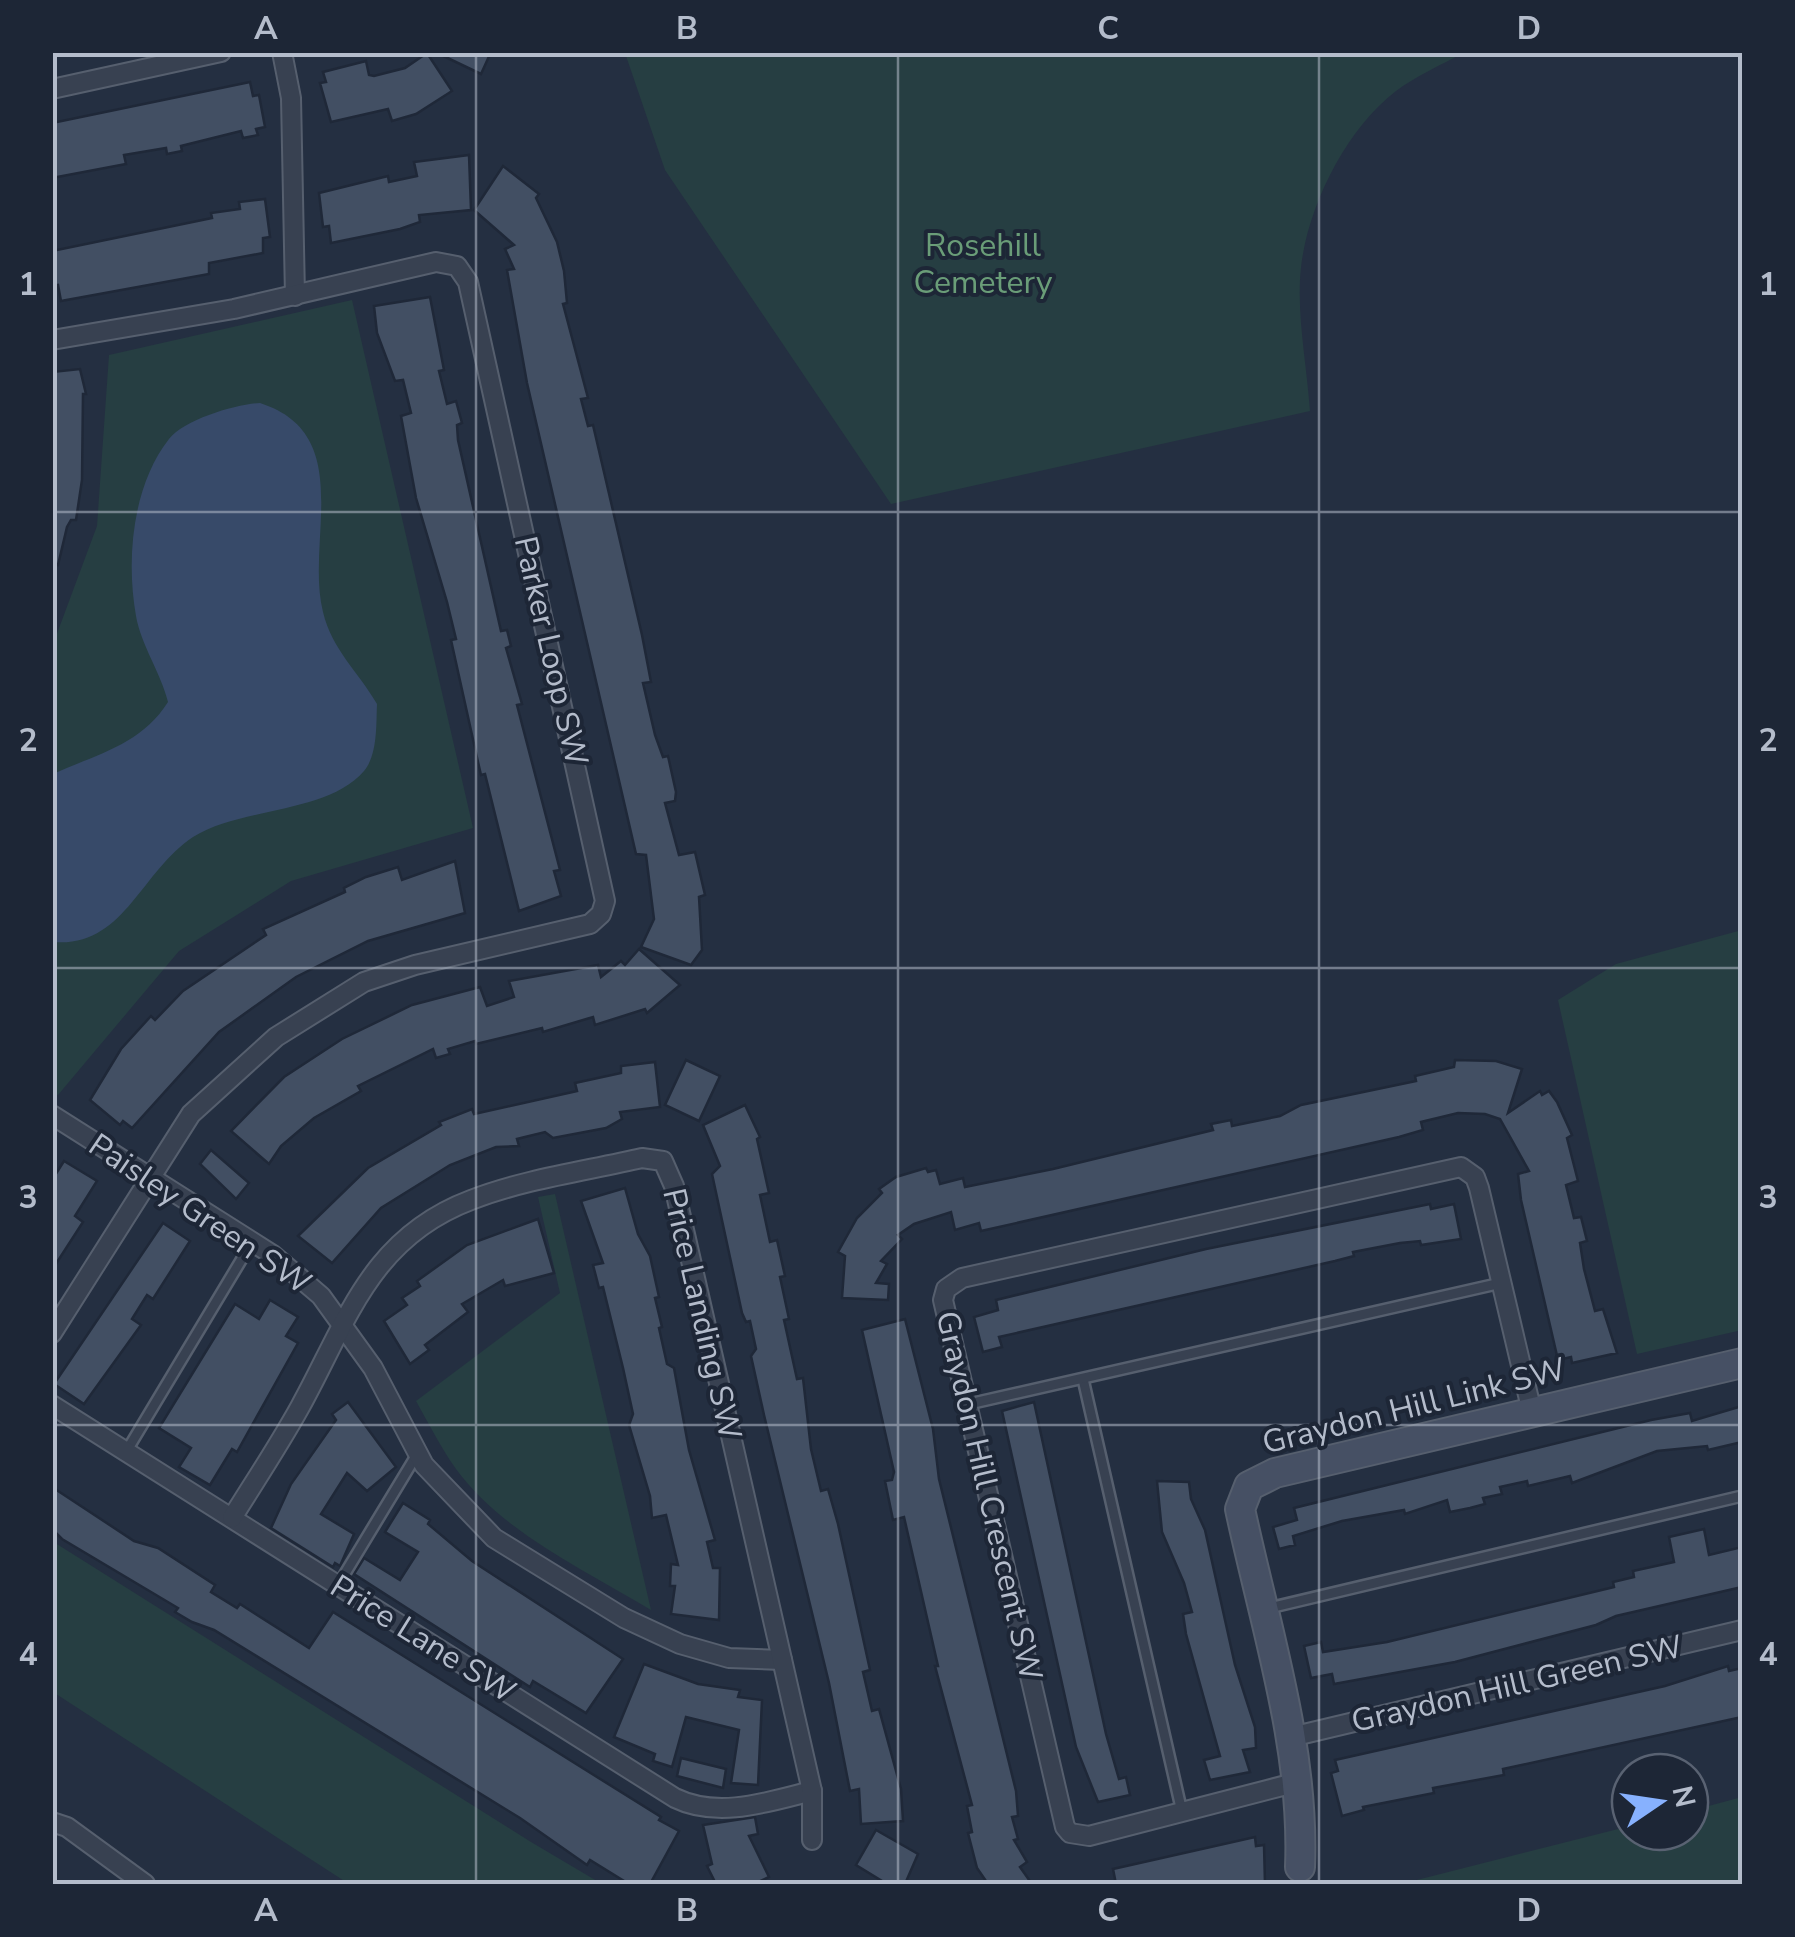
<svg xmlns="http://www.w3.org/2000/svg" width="1795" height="1937" viewBox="0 0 1795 1937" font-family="'Nunito Sans',sans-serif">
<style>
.green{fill:#263e42}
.water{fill:#374a69}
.building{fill:#424f63;stroke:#1f2838;stroke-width:2.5}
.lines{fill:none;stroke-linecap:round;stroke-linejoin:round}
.lane-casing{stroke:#565f6e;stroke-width:14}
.street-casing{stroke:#565f6e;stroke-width:22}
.secondary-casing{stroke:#565f6e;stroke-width:32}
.lane{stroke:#384151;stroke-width:9}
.street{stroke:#384151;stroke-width:18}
.secondary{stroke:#465064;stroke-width:28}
.grid{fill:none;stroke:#b4bccb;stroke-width:2.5;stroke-opacity:0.55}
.labels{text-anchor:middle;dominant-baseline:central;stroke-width:8;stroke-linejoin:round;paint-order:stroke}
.park-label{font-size:32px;fill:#6a9d78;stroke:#1d2636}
.street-label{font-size:32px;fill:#b4bccb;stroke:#1d2636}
.neatline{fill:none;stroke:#b4bccb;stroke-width:4}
.grid-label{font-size:32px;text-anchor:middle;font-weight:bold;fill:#b4bccb}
</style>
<rect width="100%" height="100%" fill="#242f41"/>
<g class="green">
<path d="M625,53V52L1463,53C1441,65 1416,76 1396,91C1344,131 1303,214 1300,280C1298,323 1307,368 1310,411L891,504L665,170Z"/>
<path d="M352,300L473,828L291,881L179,951L58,1095L52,1092V647L97,526L109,355Z"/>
<path d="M1742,930V1330L1637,1354L1558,1000L1616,964Z"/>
<path d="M555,1194L651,1610C585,1570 503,1533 456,1469C441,1448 429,1424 416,1401L560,1293L538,1197Z"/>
<path d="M52,1541L531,1842L602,1884H349L53,1692Z"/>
<path d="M1742,1797V1884H1401L1630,1826V1832H1690V1811Z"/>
</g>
<path class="water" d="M260,403C357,434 305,541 323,612C332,650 358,671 377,704C376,724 378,754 364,771C327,814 240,807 193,837C140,872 124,948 53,942V774C97,754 141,745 168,702C161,673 141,645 136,616C126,560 132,486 169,439C185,419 237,404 260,403Z"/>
<g class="building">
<path d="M435,52H491L481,74Z"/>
<path d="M427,53L452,91L416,114L392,121L388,109L331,122L320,83L326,82L323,72L366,61L369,75L374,76L405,68Z"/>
<path d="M250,82L253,96L259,95L265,127L256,129L258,135L243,138L241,131L181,146L182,151L167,154L166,148L124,155L126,164L52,178V123Z"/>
<path d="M469,155L471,210L419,215L420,222L400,229L331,243L329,226L323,227L319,193L388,176L389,182L417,176L414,162Z"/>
<path d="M503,166L539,194L536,198L557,242L564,271L567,303L563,304L588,398L581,399L588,426L593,425L642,635L651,682L643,683L655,735L663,757L668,756L676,792L675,801L665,803L679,855L695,852L705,895L699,897L702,950L691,965L641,947L654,919L646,855L636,854L527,383L507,270L514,269L505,249L514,245L474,210Z"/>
<path d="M265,199L270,237L263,238V253L209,263V274L61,301L58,285L52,286V251L212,218L211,213L240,209L239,202Z"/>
<path d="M430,297L444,370L439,371L447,404L456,401L462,423L457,425L458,440L501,631L507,630L511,646L506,648L522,704L517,705L560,870L554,871L561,896L519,911L485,774L481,775L478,762L451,640L456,639L447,602L416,498L401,416L411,413L403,380L395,381L377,333L374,306Z"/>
<path d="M80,369L86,394H83L82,480L76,520H71L67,527L58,565L52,564V372Z"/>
<path d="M455,861L465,913L368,941L296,977L219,1032L132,1128L123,1121L120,1125L90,1100L121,1049L151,1016L155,1020L183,991L266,935L263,929L345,892L344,888L366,877L398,867L402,880Z"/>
<path d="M639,949L680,985L647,1013L645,1009L595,1025L593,1017L543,1032L542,1028L476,1044L475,1041L448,1049L450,1054L436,1058L433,1049L358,1086L361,1091L314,1118L281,1146L269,1164L231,1131L284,1077L342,1039L412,1005L480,987L487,1006L514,997L509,981L598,965L601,977L621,961L625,965Z"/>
<path d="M686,1060L720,1076L699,1121L665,1105Z"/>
<path d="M1455,1060L1496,1061L1522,1069L1508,1113L1540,1091L1542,1095L1549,1091L1557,1102L1572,1135L1567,1138L1578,1181L1566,1185L1574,1218L1581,1217L1587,1241L1580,1243L1584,1269L1595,1311L1603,1309L1617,1353L1572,1363L1571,1357L1558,1360L1521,1200L1518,1174L1529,1171L1500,1119L1485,1114L1458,1113L1421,1122L1423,1130L1399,1137L981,1231L979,1223L955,1230L951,1212L914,1224L898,1235L902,1239L881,1261L887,1264L876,1283L889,1284L888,1300L842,1298L845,1256L838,1252L857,1218L882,1193L879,1189L896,1177L926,1168L928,1172L936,1170L940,1184L963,1178L965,1187L1053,1169L1213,1130L1211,1124L1231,1120L1232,1126L1280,1116L1301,1105L1416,1081L1415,1076L1454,1067Z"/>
<path d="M655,1062L660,1107L620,1112L622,1119L606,1128L553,1138L545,1132L517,1139L519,1146L496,1147L450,1165L381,1208L332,1263L298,1236L368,1168L441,1125L439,1122L472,1109L474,1114L577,1091L575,1083L621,1073V1066Z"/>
<path d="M745,1105L760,1137L757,1139L769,1193L760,1195L770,1242L777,1240L785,1276L780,1277L789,1319L784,1320L797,1379L803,1378L811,1449L821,1491L828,1489L838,1524L870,1670L863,1672L872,1711L879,1709L901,1789L903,1821L861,1824L859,1789L850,1791L829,1683L764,1415L751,1356L756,1349L750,1321L746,1322L742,1313L712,1174L720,1166L703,1125Z"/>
<path d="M211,1150L249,1183L236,1199L200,1164Z"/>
<path d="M64,1161L97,1181L75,1216L83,1222L52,1270V1180Z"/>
<path d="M625,1188L638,1234L650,1256L659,1297L655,1298L662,1327L659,1328L667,1364L674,1368L689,1450L715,1540L707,1542L713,1568H720L719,1620L671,1614L675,1586H670L671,1564L678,1565L666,1515L652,1518L650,1496L629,1425L633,1414L623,1368L603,1287L599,1288L593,1265L603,1263L581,1201Z"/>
<path d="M1430,1204L1431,1209L1454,1204L1461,1239L1421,1245L1420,1241L1400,1243L1353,1252L1354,1256L1335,1261L999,1337L1002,1347L983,1352L974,1317L998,1310L996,1300L1206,1249Z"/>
<path d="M538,1219L554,1273L505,1286L503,1280L462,1304L468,1312L425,1345L429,1350L410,1364L384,1321L407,1305L402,1298L420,1286L417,1281L467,1245Z"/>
<path d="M163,1223L190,1241L153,1299L147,1295L132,1319L141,1325L84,1404L54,1384Z"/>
<path d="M270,1300L298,1317L286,1336L298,1343L237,1452L232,1449L210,1485L179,1467L191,1448L159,1428L235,1304L259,1319Z"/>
<path d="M905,1319L933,1429L939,1479L1016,1791L1018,1816L1012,1817L1018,1839L1014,1840L1027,1862L1020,1867L1032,1884H988L977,1868L968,1833L972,1832L967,1806L972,1805L935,1666H938L904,1517L893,1520L885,1481L892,1480L894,1472L862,1330Z"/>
<path d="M348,1402L396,1467L367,1491L347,1473L321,1514L354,1534L340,1566L335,1563L333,1567L271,1528L291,1484L336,1420L332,1414Z"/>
<path d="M1034,1402L1106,1734L1119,1779L1126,1777L1130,1795L1098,1802L1076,1747L1002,1411Z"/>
<path d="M1742,1406V1442L1708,1450L1707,1446L1657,1451L1572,1483L1570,1476L1528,1486L1527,1481L1500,1487L1502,1494L1483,1498L1485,1504L1470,1508L1450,1512L1447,1500L1405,1514L1404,1510L1342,1521L1293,1536L1295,1545L1279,1549L1273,1527L1297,1520L1294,1508L1651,1420L1690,1413L1692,1421Z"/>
<path d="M1157,1481L1189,1482L1191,1499L1205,1530L1235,1665L1255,1727L1256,1748L1243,1750L1250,1772L1210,1780L1204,1760L1220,1756L1186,1634L1183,1614L1192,1612L1184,1583L1162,1532Z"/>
<path d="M52,1487L134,1541L158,1548L215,1585L211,1592L237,1608L240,1604L309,1648L333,1612L661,1817L659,1820L679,1831L650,1884H629L590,1860L587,1865L520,1818L214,1630L192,1622L175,1612L178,1608L62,1539L52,1529Z"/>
<path d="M403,1503L430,1520L428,1524L472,1561L623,1659L586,1713L533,1681L530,1687L354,1574L364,1558L400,1580L418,1552L385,1532Z"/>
<path d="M1704,1529L1709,1555L1742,1547V1587L1616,1616L1596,1625L1455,1662L1334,1684L1332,1674L1311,1678L1304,1646L1321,1642L1323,1652L1387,1642L1614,1587L1613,1582L1634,1577L1633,1571L1674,1562L1669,1537Z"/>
<path d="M644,1664L698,1684L740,1690L738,1697L762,1700L758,1785L731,1783L739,1730L686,1717L672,1767L653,1761L655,1754L614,1737Z"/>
<path d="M1728,1666L1729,1671L1742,1668V1717L1503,1769L1504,1775L1433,1788L1434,1793L1363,1807L1364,1810L1342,1816L1331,1773L1338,1771L1335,1760L1665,1686Z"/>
<path d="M681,1758L726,1769L723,1788L677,1776Z"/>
<path d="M755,1817L758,1834L749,1836L769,1877L754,1884H716L707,1866L712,1864L703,1825Z"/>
<path d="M876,1830L918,1854L905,1884H887L856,1865Z"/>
<path d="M1255,1837L1256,1846L1264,1845L1265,1884H1116L1113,1869Z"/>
</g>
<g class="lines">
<g class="lane-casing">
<g id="lane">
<path d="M1083,1379L1182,1812"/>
<path d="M969,1404L1501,1283"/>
<path d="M126,1452L252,1242"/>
<path d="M338,1585L416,1456"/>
<path d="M1269,1608L1742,1496"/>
</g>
</g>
<g class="street-casing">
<g id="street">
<path d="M282,52L291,98L295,296"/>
<path d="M52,89L221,52"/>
<path d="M52,340L234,309L436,262L457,266L468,282L605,901L601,914L590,924L415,965L364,982L276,1037L191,1114L52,1333"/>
<path d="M52,1115L273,1255L321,1296L373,1368L424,1465L494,1538L624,1618L680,1644L729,1658L782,1660"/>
<path d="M52,1405L675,1798C718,1819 768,1802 812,1791"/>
<path d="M232,1518C255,1481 279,1445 300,1407C347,1322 370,1238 471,1200C525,1179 586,1171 642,1158L663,1161L674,1186L812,1791V1840"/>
<path d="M1291,1737L1742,1630"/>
<path d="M1298,1782L1089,1836L1070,1833L1065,1827L943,1300L946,1289L962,1278L1461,1167L1475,1177L1479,1188L1532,1412"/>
<path d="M52,1822L67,1827L145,1884"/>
</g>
</g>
<g class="secondary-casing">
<path id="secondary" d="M1300,1867C1305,1747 1265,1626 1240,1509L1249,1486L1275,1473L1742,1363"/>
</g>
<use href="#lane" class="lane"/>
<use href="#street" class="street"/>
<use href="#secondary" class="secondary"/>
</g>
<path class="grid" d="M476,52V1884M898,52V1884M1319,52V1884M52,512H1742M52,968H1742M52,1425H1742"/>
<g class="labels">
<g class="park-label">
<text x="983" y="245">Rosehill<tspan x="983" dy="37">Cemetery</tspan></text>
</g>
<g class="street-label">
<text transform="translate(551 651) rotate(77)">Parker Loop SW</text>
<text transform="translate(200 1214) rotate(34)">Paisley Green SW</text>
<text transform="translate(702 1314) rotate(77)">Price Landing SW</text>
<text transform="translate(1414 1406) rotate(-14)">Graydon Hill Link SW</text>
<text transform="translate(989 1496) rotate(77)">Graydon Hill Crescent SW</text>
<text transform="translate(423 1639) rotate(32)">Price Lane SW</text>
<text transform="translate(1517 1684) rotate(-13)">Graydon Hill Green SW</text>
</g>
</g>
<rect width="1795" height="1937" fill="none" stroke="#1d2636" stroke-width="110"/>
<g transform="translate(1660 1802) rotate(77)"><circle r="48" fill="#1d2636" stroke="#596272" stroke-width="2.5"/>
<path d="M0-8L18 38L0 25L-18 38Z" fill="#87b1fe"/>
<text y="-15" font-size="28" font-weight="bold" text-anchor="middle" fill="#b4bccb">N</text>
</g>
<rect x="55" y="55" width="1685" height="1827" class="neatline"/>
<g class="grid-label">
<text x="266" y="39">A</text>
<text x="687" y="39">B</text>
<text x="1108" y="39">C</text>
<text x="1529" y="39">D</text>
<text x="28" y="295">1</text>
<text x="1768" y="295">1</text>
<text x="28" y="751">2</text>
<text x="1768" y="751">2</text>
<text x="28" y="1208">3</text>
<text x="1768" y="1208">3</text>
<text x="28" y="1665">4</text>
<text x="1768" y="1665">4</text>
<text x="266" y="1921">A</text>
<text x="687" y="1921">B</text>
<text x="1108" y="1921">C</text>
<text x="1529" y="1921">D</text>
</g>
</svg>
